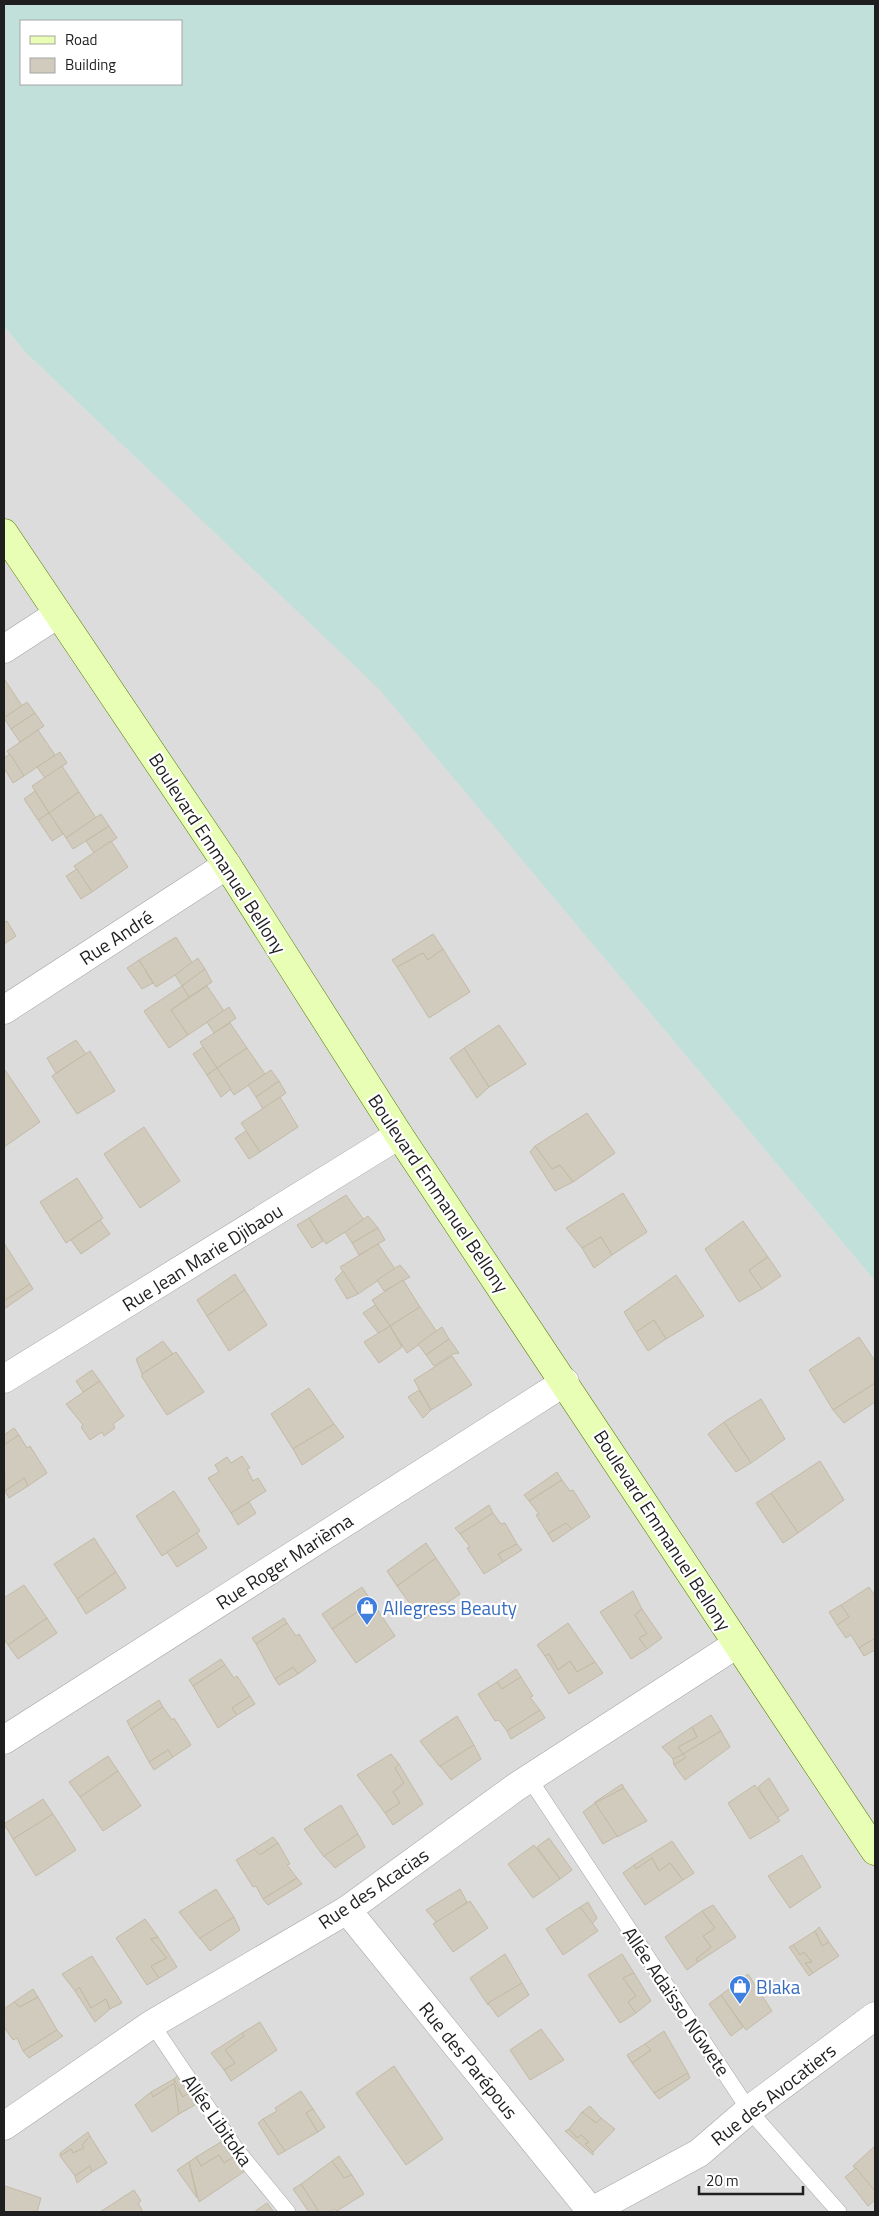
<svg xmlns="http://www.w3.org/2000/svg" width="879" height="2216" viewBox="0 0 879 2216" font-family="'Titillium Web',sans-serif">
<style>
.residential{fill:#dddcdc}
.wetland{fill:#c0e0d9;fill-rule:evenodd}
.building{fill:#d1cbbd;stroke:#c3baa5}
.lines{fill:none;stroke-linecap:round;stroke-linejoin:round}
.lane-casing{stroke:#a6a6a6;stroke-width:16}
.street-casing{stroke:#a6a6a6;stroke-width:29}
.secondary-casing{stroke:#4f7c00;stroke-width:29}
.lane{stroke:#fff;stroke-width:15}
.street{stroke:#fff;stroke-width:28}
.secondary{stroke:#e8feb4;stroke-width:28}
.labels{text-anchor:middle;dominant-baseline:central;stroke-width:4.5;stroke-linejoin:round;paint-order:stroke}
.street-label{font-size:19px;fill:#1f1f1f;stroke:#fff}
.shop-label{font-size:19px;fill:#366cbe;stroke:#fff;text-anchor:start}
</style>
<rect width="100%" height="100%" fill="#f0efe4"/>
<path class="residential" d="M4,326L25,352L379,688L875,1281V2212H4Z"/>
<path class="wetland" d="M4,4H875V1281L379,689L25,352L4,326ZM21,21H181V84H21Z"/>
<g class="building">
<path d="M5,680L22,706L4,718V681Z"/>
<path d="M27,702L35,713L11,729L4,718Z"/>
<path d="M35,713L44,726L20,742L11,729Z"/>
<path d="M38,730L55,755L24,776L7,751Z"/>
<path d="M60,752L67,763L45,778L37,767Z"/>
<path d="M10,754L24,776L13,783L4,768V758Z"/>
<path d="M62,766L79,792L49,813L32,786Z"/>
<path d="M35,791L49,813L38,820L24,799Z"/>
<path d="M79,792L96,818L66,838L49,813Z"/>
<path d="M49,813L63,834L52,841L38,820Z"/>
<path d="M101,814L109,826L73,849L66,838Z"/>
<path d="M109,826L117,838L94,853L86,841Z"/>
<path d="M111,841L128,867L92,892L74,866Z"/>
<path d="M77,869L92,892L81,899L66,876Z"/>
<path d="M7,921L16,936L4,944V923Z"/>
<path d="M433,934L443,949L428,960L423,953L397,967L392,960Z"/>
<path d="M176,937L193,964L156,987L139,960Z"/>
<path d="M443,949L470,992L429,1018L397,967L423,953L428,960Z"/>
<path d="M198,958L205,969L182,986L175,975Z"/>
<path d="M139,960L153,983L142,989L127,968Z"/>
<path d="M205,969L212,982L189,997L182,986Z"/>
<path d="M182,986L189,997L171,1010L188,1035L169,1048L144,1011Z"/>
<path d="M207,986L224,1011L188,1035L171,1010Z"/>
<path d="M229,1007L236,1018L214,1033L207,1022Z"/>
<path d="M230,1023L247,1048L217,1068L200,1042Z"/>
<path d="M499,1025L526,1064L489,1087L464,1048Z"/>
<path d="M76,1040L86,1054L56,1073L47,1058Z"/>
<path d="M203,1047L217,1068L207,1075L193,1054Z"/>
<path d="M247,1048L265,1074L234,1095L217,1068Z"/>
<path d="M464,1048L489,1087L477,1098L450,1058Z"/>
<path d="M90,1051L115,1091L77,1114L52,1076Z"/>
<path d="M217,1068L231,1089L221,1097L207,1075Z"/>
<path d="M5,1070L40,1122L4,1147V1071Z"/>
<path d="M271,1070L279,1081L256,1097L248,1085Z"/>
<path d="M279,1081L286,1093L263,1109L256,1097Z"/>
<path d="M280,1097L298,1127L260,1152L241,1123Z"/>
<path d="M587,1113L615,1153L573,1182L560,1165L552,1169L535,1146Z"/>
<path d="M144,1127L180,1181L140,1208L104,1154Z"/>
<path d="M246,1131L260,1152L249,1159L235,1138Z"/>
<path d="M535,1146L552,1169L560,1165L573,1182L555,1191L530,1152Z"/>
<path d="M77,1178L103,1218L66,1243L40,1202Z"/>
<path d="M623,1193L647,1232L612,1255L601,1237L582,1248L566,1228Z"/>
<path d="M346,1195L364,1220L326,1244L309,1218Z"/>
<path d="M368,1216L378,1228L352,1243L345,1232Z"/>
<path d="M309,1218L323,1241L312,1248L297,1225Z"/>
<path d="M100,1220L110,1234L81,1254L71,1240Z"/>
<path d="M743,1221L768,1257L749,1270L762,1289L739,1302L705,1249Z"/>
<path d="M378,1228L385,1240L359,1255L352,1243Z"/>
<path d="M601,1237L612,1255L594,1268L582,1248Z"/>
<path d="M4,1243L30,1284L4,1301Z"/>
<path d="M378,1244L395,1269L358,1294L340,1267Z"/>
<path d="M768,1257L781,1276L762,1289L749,1270Z"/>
<path d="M400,1265L410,1277L384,1291L377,1280Z"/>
<path d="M343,1271L358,1294L347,1299L335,1279Z"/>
<path d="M235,1274L245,1290L207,1316L197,1300Z"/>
<path d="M676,1275L704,1316L666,1339L654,1320L636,1332L624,1312Z"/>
<path d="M403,1280L420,1307L390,1326L372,1300Z"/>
<path d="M30,1284L33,1289L4,1309V1301Z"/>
<path d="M245,1290L267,1325L229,1351L207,1316Z"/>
<path d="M375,1305L390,1326L379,1334L363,1313Z"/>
<path d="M420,1307L437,1332L407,1353L390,1326Z"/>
<path d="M654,1320L666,1339L648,1351L636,1332Z"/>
<path d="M390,1326L402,1347L379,1363L364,1342Z"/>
<path d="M442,1327L449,1339L426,1355L418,1344Z"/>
<path d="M859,1337L875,1361V1383L833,1410L809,1370Z"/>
<path d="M449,1339L459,1353L453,1354L434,1366L426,1355Z"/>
<path d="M163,1341L173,1354L142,1374L136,1359Z"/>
<path d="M176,1352L204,1392L167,1415L142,1377V1374Z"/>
<path d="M452,1356L472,1385L431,1410L414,1380Z"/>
<path d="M92,1370L100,1381L83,1392L76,1381Z"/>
<path d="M100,1381L124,1416L113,1424L115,1428L104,1436L102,1432L90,1440L81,1427L83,1425L66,1404Z"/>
<path d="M875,1383V1402L844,1423L833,1410Z"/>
<path d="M309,1388L334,1424L293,1449L271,1414Z"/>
<path d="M419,1390L431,1410L423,1418L408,1397Z"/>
<path d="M761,1399L785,1439L751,1463L724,1422Z"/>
<path d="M724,1422L751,1463L736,1472L708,1434Z"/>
<path d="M334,1424L344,1437L302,1465L293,1449Z"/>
<path d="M14,1428L19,1435L4,1445V1435Z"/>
<path d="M19,1435L27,1448L30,1446L47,1473L28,1486L24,1478L5,1491L4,1445Z"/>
<path d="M242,1456L250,1468L247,1469L253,1481L258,1478L266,1491L231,1513L208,1478L219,1472L215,1465L227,1457L231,1463Z"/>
<path d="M820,1461L844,1500L798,1533L771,1493Z"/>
<path d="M557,1472L562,1480L529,1501L524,1495Z"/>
<path d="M24,1478L28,1486L9,1498L5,1491Z"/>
<path d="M562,1480L570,1491L573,1490L590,1517L572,1529L566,1523L548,1534L536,1515L539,1514L529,1501Z"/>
<path d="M174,1491L200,1531L162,1556L136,1516Z"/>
<path d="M771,1493L798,1533L783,1543L756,1503Z"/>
<path d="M249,1502L256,1513L238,1525L231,1513Z"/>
<path d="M489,1505L493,1513L460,1534L455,1528Z"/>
<path d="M493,1513L501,1524L505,1523L517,1544L498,1554L503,1562L484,1574L467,1548L470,1547L460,1534Z"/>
<path d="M566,1523L572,1529L553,1542L548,1534Z"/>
<path d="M197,1533L207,1548L177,1567L167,1552Z"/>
<path d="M94,1538L116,1572L77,1599L54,1564Z"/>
<path d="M426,1543L436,1558L397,1586L387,1571Z"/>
<path d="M517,1544L522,1550L503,1562L498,1554Z"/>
<path d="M436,1558L460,1594L422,1620L397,1586Z"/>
<path d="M116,1572L126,1588L86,1614L77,1599Z"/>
<path d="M24,1585L47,1618L8,1645L4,1639V1598Z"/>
<path d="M362,1587L372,1602L332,1629L322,1614Z"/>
<path d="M869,1587L875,1596V1638L859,1648L851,1635L846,1638L837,1625L849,1617L841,1605Z"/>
<path d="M633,1591L642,1609L635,1615L647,1634L639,1638L647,1649L631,1659L600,1612Z"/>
<path d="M372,1602L395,1636L356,1663L332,1629Z"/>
<path d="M841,1605L849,1617L837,1625L829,1612Z"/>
<path d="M642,1609L662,1638L647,1649L639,1638L647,1634L635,1615Z"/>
<path d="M47,1618L57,1633L18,1659L8,1645Z"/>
<path d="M284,1618L287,1623L256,1644L252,1638Z"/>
<path d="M287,1623L296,1636L299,1634L316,1661L298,1674L293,1667L275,1679L256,1644Z"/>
<path d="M568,1623L595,1662L577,1672L570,1661L558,1670L549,1654L545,1656L537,1645Z"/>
<path d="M875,1638V1650L864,1656L859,1648Z"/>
<path d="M549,1654L558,1670L570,1661L577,1672L595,1662L603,1673L569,1694L545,1656Z"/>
<path d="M221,1659L225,1665L193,1686L189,1680Z"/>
<path d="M225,1665L234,1678L237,1676L250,1696L232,1708L237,1715L218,1728L193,1686Z"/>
<path d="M293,1667L298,1674L279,1685L275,1679Z"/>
<path d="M516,1669L521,1677L502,1689L497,1682Z"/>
<path d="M521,1677L533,1696L530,1697L540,1710L507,1731L499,1720L495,1721L478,1694L497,1682L502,1689Z"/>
<path d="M250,1696L255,1704L237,1715L232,1708Z"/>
<path d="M159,1700L163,1707L131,1729L127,1721Z"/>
<path d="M163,1707L172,1720L174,1718L191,1745L173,1757L168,1750L149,1762L131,1729Z"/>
<path d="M540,1710L545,1718L511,1739L507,1731Z"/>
<path d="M711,1715L721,1731L683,1754L678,1747L697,1737L692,1727Z"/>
<path d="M457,1716L474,1745L440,1767L420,1741Z"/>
<path d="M692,1727L697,1737L678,1747L683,1754L673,1759L662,1747Z"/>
<path d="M721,1731L730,1747L685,1780L674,1765L686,1757L683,1754Z"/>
<path d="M474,1745L481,1759L451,1780L440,1766Z"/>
<path d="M168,1750L173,1757L154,1770L149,1762Z"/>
<path d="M391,1754L399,1764L395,1768L404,1783L393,1792L400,1803L385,1813L357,1775Z"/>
<path d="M683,1754L686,1757L674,1765L673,1759Z"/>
<path d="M108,1756L118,1771L80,1797L69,1782Z"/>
<path d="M399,1764L423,1804L393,1825L385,1813L400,1803L393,1792L404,1783L395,1768Z"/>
<path d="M118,1771L141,1806L103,1831L80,1797Z"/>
<path d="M769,1778L789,1810L777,1818L758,1787Z"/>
<path d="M622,1784L624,1788L595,1803V1802Z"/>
<path d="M755,1785L780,1821L750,1839L728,1803Z"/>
<path d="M624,1788L647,1821L617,1837L595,1803Z"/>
<path d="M43,1799L53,1814L13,1839L4,1824Z"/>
<path d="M595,1803L617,1836L603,1844L583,1812Z"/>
<path d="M341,1805L358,1834L324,1857L304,1829Z"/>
<path d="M53,1814L76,1850L36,1876L13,1839Z"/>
<path d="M358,1834L365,1847L335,1868L324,1856Z"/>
<path d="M273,1837L278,1843L260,1855L254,1849Z"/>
<path d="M549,1838L572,1870L560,1879L537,1847Z"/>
<path d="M672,1841L694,1873L683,1880L670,1863L659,1871L652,1858L636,1869L634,1865Z"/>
<path d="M278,1843L290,1864L287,1865L297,1878L263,1899L256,1886L253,1887L236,1860L254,1849L260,1855Z"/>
<path d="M534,1845L560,1879L533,1898L508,1864Z"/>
<path d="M802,1855L821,1887L790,1908L768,1876Z"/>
<path d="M652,1858L659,1871L670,1863L683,1880L645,1905L623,1873L634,1865L636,1869Z"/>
<path d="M297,1878L302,1884L268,1905L263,1899Z"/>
<path d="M216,1889L234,1917L200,1939L179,1912Z"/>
<path d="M460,1889L467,1902L437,1923L426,1910Z"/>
<path d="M470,1901L488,1928L453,1952L433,1924Z"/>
<path d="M588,1902L597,1918L592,1924L580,1907Z"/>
<path d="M713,1905L736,1937L698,1962L696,1959L711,1947L703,1936L715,1928L702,1911Z"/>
<path d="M580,1907L598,1931L563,1955L546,1929Z"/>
<path d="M702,1911L715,1928L703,1936L711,1947L696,1959L698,1962L687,1970L665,1937Z"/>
<path d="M234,1917L240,1930L210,1951L200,1938Z"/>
<path d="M145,1919L158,1937L151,1939L167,1958L151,1966L159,1978L147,1985L116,1938Z"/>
<path d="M819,1927L829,1942L822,1946L815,1931Z"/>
<path d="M815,1931L822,1946L829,1942L839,1956L813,1973L805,1963L812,1962L804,1952L800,1955L793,1945Z"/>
<path d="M158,1937L177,1967L159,1978L151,1966L167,1958L151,1939Z"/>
<path d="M793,1945L800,1955L804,1952L812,1962L805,1963L813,1973L809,1976L789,1947Z"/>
<path d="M505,1954L522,1983L488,2005L470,1978Z"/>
<path d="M622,1954L634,1973L623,1978L636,1996L628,2002L636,2013L620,2023L588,1975Z"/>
<path d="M92,1956L122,2003L110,2009L106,1999L91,2008L79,1987L75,1991L62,1974Z"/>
<path d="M634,1973L651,2001L636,2013L628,2002L636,1996L623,1978Z"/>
<path d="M748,1974L772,2011L746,2030L721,1995Z"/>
<path d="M522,1983L529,1995L498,2017L488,2003Z"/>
<path d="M79,1987L91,2008L106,1999L110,2009L95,2022L75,1991Z"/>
<path d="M33,1989L38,1997L20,2007L14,2002Z"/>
<path d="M721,1995L743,2027L731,2036L709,2004Z"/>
<path d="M38,1997L57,2030L23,2051L17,2038L13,2040L4,2027V2009L14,2002L20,2007Z"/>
<path d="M260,2022L277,2050L231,2081L224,2070L235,2063L225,2050L244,2036L242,2033Z"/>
<path d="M541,2029L564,2060L530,2080L510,2050Z"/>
<path d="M57,2030L63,2036L29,2058L23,2051Z"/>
<path d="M664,2031L688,2073L654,2093L632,2063L651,2050L645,2044Z"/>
<path d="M242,2033L244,2036L225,2050L235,2063L224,2070L211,2053Z"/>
<path d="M645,2044L651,2050L632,2063L627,2055Z"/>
<path d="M394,2066L443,2139L406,2165L356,2093Z"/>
<path d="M181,2072L194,2089L183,2097L174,2079Z"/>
<path d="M688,2073L690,2078L659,2099L654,2093Z"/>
<path d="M174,2079L175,2085L173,2084L153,2097L151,2092Z"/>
<path d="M173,2084L175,2085L179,2114L152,2132L135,2105L151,2092L153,2097Z"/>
<path d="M175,2085L183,2097L194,2089L202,2101L179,2114Z"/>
<path d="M301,2091L313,2109L306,2113L318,2132L285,2151L263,2119L277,2111L275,2108Z"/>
<path d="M590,2106L601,2118L596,2123L582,2112Z"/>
<path d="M313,2109L325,2127L318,2132L306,2113Z"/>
<path d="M582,2112L596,2123L601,2118L615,2129L593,2152L585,2144L589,2142L581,2135L577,2138L569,2129Z"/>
<path d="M263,2119L285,2151L278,2155L258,2123Z"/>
<path d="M569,2129L577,2138L581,2135L589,2142L585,2144L593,2152V2155L565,2131Z"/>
<path d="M88,2132L90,2136L82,2145L84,2148L73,2153L71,2149L60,2156V2153Z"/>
<path d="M90,2136L107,2163L92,2172L90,2166L75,2176L60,2156L71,2149L73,2153L84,2148L82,2145Z"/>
<path d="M226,2139L235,2156L224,2163L219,2155L201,2166L196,2157Z"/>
<path d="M875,2146V2191L853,2166Z"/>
<path d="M219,2155L224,2163L235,2156L245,2171L199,2202L189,2162L196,2157L201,2166Z"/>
<path d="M339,2156L352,2175L344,2178L332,2161Z"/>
<path d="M332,2161L344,2178L352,2175L364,2194L337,2211L334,2209L330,2212H319L301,2184Z"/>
<path d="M189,2162L197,2198L177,2170Z"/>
<path d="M90,2166L92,2172L77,2183L75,2176Z"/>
<path d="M856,2168L875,2191V2200L868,2206L845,2177Z"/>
<path d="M301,2184L319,2212H309L293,2189Z"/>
<path d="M5,2186L41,2198L37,2212H4Z"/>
<path d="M134,2190L141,2201L138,2203L143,2212H100Z"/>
<path d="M267,2203L274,2212H254Z"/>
</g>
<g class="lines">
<g class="lane-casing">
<g id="lane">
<path d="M529,1778L749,2110L839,2212"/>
<path d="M152,2024L236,2149L288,2212"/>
</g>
</g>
<g class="street-casing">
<g id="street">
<path d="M4,649L58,614"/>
<path d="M4,1010L227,865"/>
<path d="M4,1379L399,1135"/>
<path d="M4,1740L565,1382"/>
<path d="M347,1910L591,2211"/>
<path d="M4,2126L152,2024L347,1910L516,1787L737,1644"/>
<path d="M590,2212L699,2153L749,2110L875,2016"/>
</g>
</g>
<g class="secondary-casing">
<path id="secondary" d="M4,533L227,865L399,1135L875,1851"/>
</g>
<use href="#lane" class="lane"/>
<use href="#street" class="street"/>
<use href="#secondary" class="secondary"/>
</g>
<defs>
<g id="shop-pin" transform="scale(1.125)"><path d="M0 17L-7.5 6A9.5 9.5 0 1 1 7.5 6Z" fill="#3f7fe0" stroke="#fff"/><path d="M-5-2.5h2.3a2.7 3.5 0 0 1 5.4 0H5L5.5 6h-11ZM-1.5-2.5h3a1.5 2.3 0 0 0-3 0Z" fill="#fff"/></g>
</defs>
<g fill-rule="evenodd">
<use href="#shop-pin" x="367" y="1607"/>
<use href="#shop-pin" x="740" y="1986"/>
</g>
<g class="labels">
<g class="street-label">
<text transform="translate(218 853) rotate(57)">Boulevard Emmanuel Bellony</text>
<text transform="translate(116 937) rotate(-33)">Rue André</text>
<text transform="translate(439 1193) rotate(56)">Boulevard Emmanuel Bellony</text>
<text transform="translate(202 1257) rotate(-32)">Rue Jean Marie Djibaou</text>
<text transform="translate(663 1530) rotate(57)">Boulevard Emmanuel Bellony</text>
<text transform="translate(284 1561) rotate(-33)">Rue Roger Marièma</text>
<text transform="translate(373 1888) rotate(-34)">Rue des Acacias</text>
<text transform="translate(677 2001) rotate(56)">Allée Adaïsso NGwete</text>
<text transform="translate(469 2060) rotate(51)">Rue des Parépous</text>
<text transform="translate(773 2094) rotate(-38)">Rue des Avocatiers</text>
<text transform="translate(218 2120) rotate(55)">Allée Libitoka</text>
</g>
<g class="shop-label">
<text x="383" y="1607">Allegress Beauty</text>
<text x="756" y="1986">Blaka</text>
</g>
</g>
<rect width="879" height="2216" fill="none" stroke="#1f1f1f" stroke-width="10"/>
<rect x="20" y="20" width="162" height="65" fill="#ffffff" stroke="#a5a5a5"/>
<rect x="30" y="36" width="25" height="8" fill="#e8feb4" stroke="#a5a5a5"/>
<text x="65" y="45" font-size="15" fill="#1f1f1f">Road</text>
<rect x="30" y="58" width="25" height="15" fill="#d1cbbd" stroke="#a5a5a5"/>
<text x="65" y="70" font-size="15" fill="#1f1f1f">Building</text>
<path d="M699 2186v8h104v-8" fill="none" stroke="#1f1f1f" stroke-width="2.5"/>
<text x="706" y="2186" font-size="15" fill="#1f1f1f" stroke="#ffffff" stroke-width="4" paint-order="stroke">20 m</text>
</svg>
